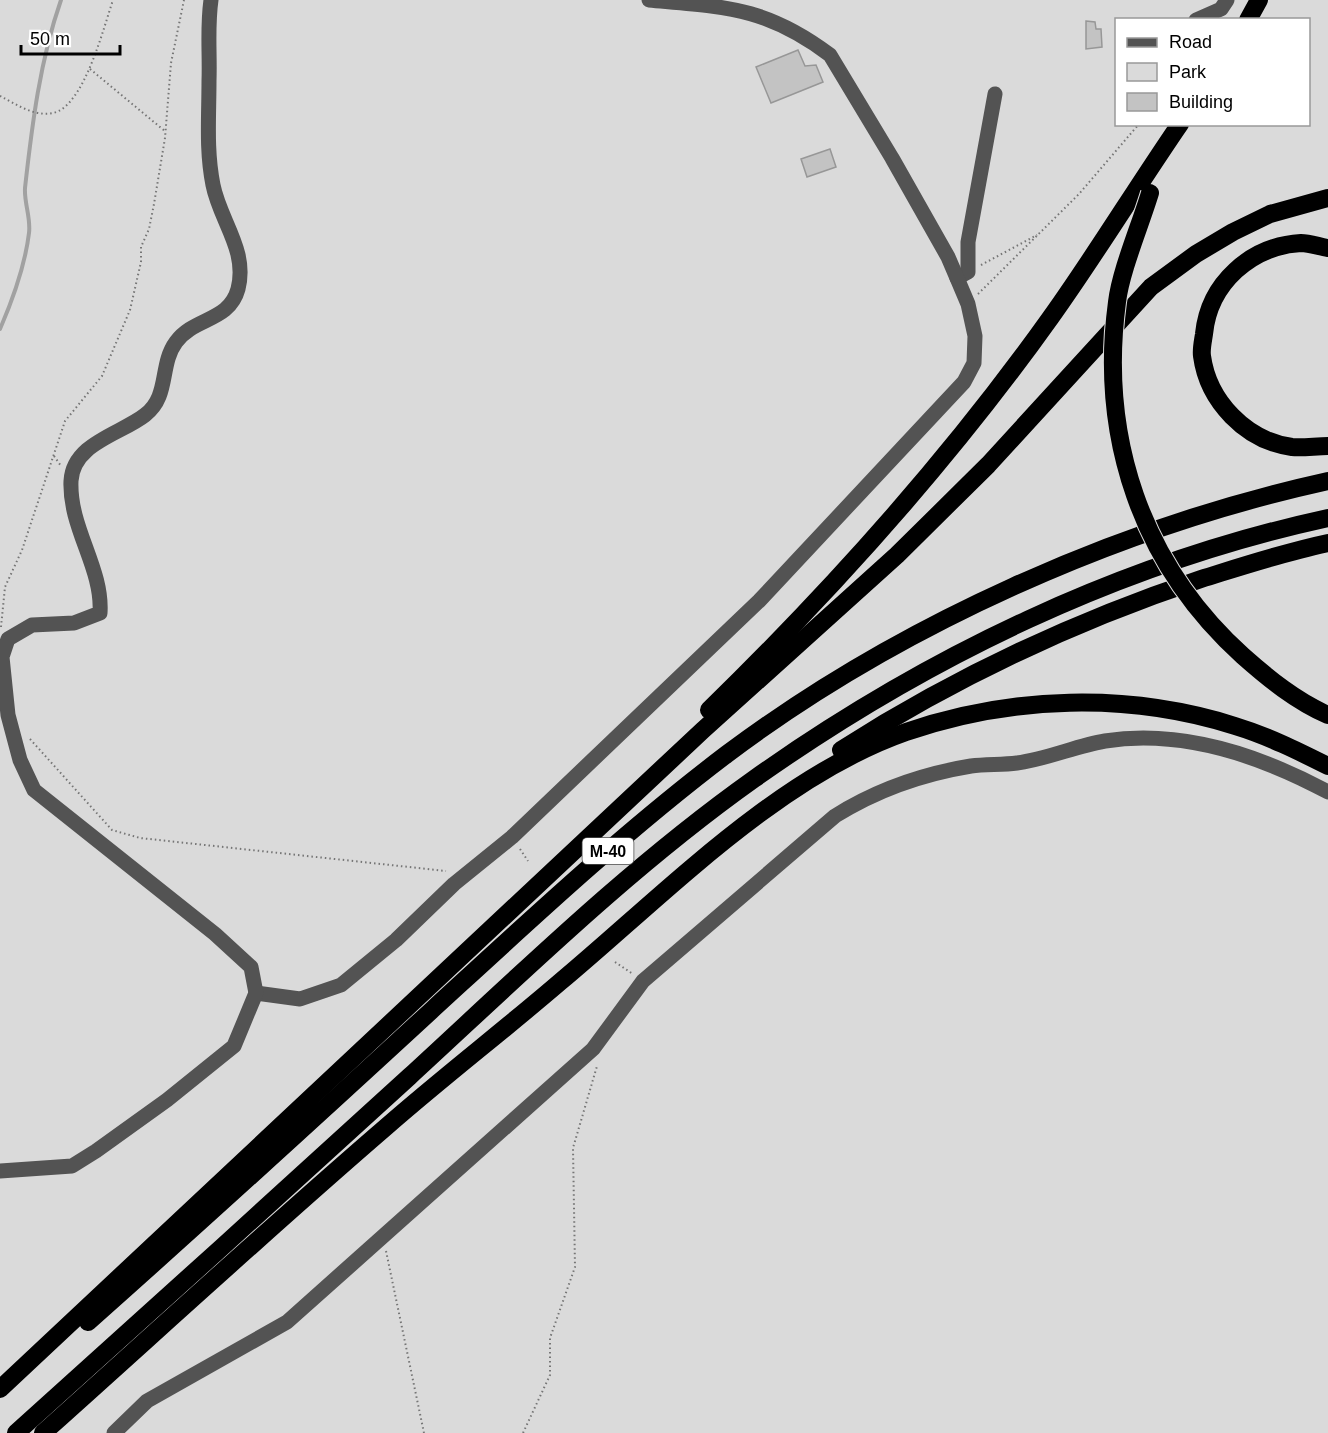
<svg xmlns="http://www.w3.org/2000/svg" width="1328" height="1433" viewBox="0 0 1328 1433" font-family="Helvetica,sans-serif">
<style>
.green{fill:#dadada;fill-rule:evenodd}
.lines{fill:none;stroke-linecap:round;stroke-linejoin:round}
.stream{stroke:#a1a1a1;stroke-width:4}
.building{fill:#c3c3c3;stroke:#979797;stroke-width:1.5}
.highway-casing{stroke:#dbdbdb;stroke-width:20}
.path{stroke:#757575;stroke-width:2;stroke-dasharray:1.5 3;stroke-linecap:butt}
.minor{stroke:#535353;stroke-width:15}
.highway{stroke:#000;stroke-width:18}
.highway-bridge-casing{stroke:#dbdbdb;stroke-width:20;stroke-linecap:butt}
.highway-bridge{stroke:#000;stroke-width:18}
.labels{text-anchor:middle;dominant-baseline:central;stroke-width:4.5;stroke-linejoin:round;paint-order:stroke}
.shield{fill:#fff;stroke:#4c4c4c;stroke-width:1.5}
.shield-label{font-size:16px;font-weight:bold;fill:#000}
</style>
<rect width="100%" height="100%" fill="#fff"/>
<path class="green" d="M0,0H1328V1433H0ZM1116,20H1308V124H1116Z"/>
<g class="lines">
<path class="stream" d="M0,329C13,299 25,266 29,233C31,218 24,203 25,188C32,125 40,60 61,0"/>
</g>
<g class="building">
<path d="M1086,21L1095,22L1096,29H1101L1102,47L1086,49Z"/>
<path d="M798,50L805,66L816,65L823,82L771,103L756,67Z"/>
<path d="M830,149L836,167L807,177L801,159Z"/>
</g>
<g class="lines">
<g class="highway-casing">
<g id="highway">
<path d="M1248,20L1259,0"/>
<path d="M1328,248C1320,247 1310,243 1301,243C1251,246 1209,283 1204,334C1203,341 1201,349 1202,356C1208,401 1246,441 1292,447C1303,448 1316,446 1328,446"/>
<path d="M709,710C831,591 952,456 1051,317C1096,254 1136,188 1180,124"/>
<path d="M841,750C954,678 1075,621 1201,579C1243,566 1285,552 1328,543"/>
<path d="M88,1322C205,1218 319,1114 433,1009C529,921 624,832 727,754C899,625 1119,527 1328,481"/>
<path d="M0,1389L703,730L897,555L988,465L1151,287L1196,254L1233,232L1270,214L1328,198"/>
<path d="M16,1433C148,1315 278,1196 409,1077C520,975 630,867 754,779C926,657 1121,563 1328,518"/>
<path d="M43,1433C157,1331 270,1227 386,1127C443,1077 503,1031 560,982C663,896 777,777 906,732C1011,696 1128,692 1235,726C1268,736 1298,751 1328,766"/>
</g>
</g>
<g class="path">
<path d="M90,69L166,132"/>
<path d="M0,96C16,104 34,117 53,113C84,107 104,26 113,0"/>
<path d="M981,265L1037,235"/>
<path d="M978,294L1079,194L1139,124"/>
<path d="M54,456L61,466"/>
<path d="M1,627L5,587L22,550L65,421L102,376L130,310L141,262V247L149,229L154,204L165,138L171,63L184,0"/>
<path d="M30,739L112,830L140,838L446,871"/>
<path d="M520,849L528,861"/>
<path d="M615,962L633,974"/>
<path d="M386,1251L424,1433"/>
<path d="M523,1433L550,1375V1338L575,1267L573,1148L597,1066"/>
</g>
<g class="minor">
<path d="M1196,20L1221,9L1227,0"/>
<path d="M957,278L968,272V242L995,94"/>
<path d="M256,993L300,999L341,985L396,940L454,884L512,837L759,601L964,382L974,363L975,336L968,304L957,278L948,257L892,158L830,55C766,7 726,7 649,0"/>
<path d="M0,1171L72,1166L96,1151L167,1100L234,1046L256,993L251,967L215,934L34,790L20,760L8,715L2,657L8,639L32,625L74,623L100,613C103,568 69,528 71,481C73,443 121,434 145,415C170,396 159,365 176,342C194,317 229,322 238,289C248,250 220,221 213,185C206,150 209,117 209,81C210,54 207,27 211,0"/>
<path d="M114,1433L147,1401L287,1322L593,1049L643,981L835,816C878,789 922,774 971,766C986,764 1002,765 1017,763C1047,759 1076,746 1105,741C1182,729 1261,756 1328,792"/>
</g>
<use href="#highway" class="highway"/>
<g class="highway-bridge-casing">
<path id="highway-bridge" d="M1150,193C1140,226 1121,270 1117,302C1099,437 1141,564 1243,656C1269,679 1296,701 1328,715"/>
</g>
<use href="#highway-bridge" class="highway-bridge"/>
</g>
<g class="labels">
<rect class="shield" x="582.5" y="838" width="51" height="26" rx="4.5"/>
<g class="shield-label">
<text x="608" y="851">M-40</text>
</g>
</g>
<rect x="1115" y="18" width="195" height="108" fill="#ffffff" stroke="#999999" stroke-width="1.5"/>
<rect x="1127" y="38" width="30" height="9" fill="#535353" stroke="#999999" stroke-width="1.5"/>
<text x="1169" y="48" font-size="18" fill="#000000">Road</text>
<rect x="1127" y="63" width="30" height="18" fill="#dadada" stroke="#999999" stroke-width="1.5"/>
<text x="1169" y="78" font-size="18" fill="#000000">Park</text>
<rect x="1127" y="93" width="30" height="18" fill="#c3c3c3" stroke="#999999" stroke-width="1.5"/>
<text x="1169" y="108" font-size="18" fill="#000000">Building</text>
<path d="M21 45v9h99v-9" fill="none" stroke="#000000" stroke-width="3"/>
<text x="30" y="45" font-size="18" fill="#000000" stroke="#ffffff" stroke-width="4.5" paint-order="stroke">50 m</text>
</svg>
